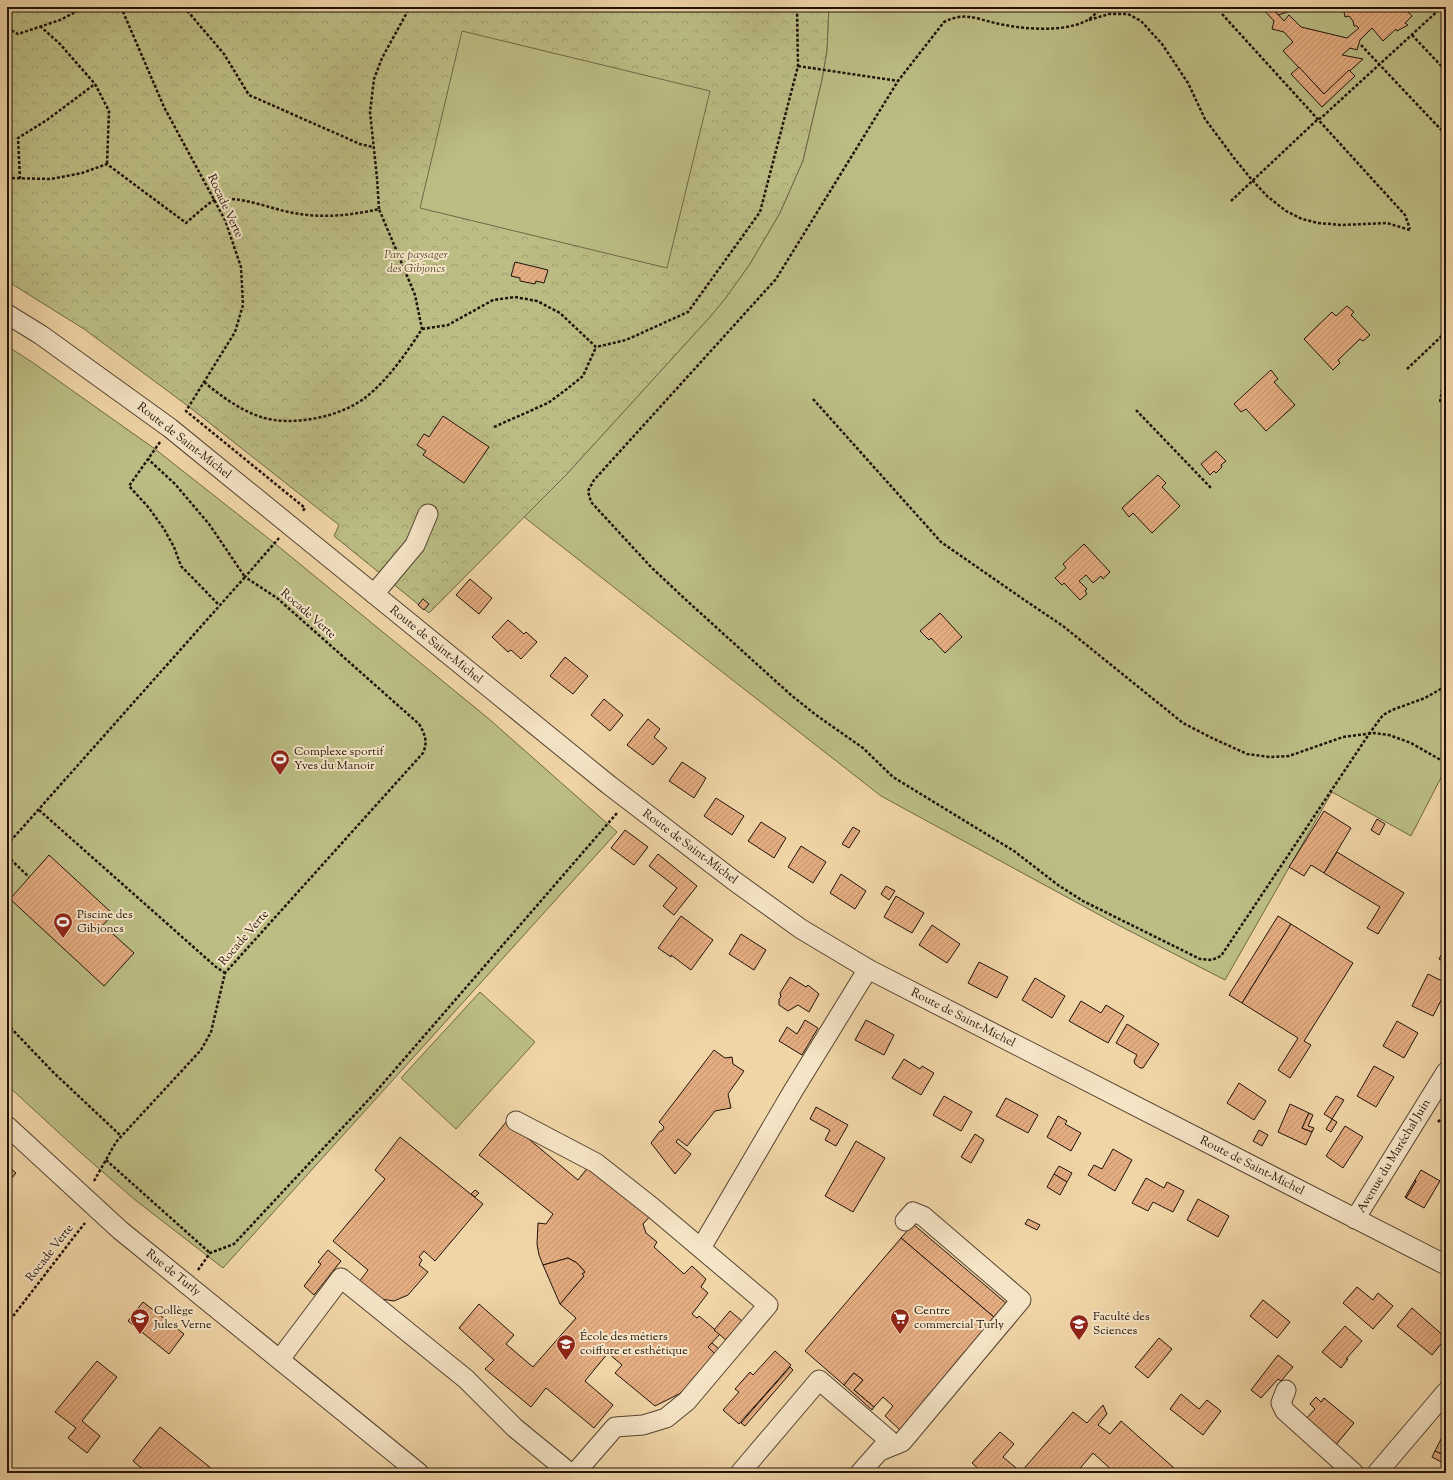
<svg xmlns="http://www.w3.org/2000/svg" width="1453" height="1480" viewBox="0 0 1453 1480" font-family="'Sorts Mill Goudy',serif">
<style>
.park{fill:url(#park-crowns);stroke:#6e6848}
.pitch{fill:#bcbd85;stroke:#6e6848}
.building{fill:url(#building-hatch);stroke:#20130a}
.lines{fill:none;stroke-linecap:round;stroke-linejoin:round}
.minor-casing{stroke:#544431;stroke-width:21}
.path{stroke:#20130a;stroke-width:2.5;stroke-dasharray:3 2;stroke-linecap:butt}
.minor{stroke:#f5e4c6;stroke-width:19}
.labels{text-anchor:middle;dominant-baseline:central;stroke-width:4;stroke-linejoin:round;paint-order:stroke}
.street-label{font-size:12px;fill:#20130a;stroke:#f5e4c6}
.park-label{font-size:12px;font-style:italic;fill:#574e35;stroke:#f5e4c6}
.poi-label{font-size:12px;fill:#20130a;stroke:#f5e4c6;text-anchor:start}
</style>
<defs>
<pattern id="park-crowns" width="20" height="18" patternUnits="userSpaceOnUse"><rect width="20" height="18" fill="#bcbd85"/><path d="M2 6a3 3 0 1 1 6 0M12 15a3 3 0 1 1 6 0" fill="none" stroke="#a1a272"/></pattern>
<pattern id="building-hatch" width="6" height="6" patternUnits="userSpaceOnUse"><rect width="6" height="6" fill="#e4ac81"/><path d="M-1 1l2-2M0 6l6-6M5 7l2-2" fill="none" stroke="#c3936e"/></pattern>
</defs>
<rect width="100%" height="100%" fill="#f0d5a7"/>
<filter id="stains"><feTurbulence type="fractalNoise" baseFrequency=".005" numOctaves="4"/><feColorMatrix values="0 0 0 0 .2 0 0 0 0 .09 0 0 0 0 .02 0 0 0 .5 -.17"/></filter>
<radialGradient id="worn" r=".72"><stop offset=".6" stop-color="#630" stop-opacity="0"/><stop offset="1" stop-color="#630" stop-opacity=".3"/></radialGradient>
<path class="park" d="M7,7H829L827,51L822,80L803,161L780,213L750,264L725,299L710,317L567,474L429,613L334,536L339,525L188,406L84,329L7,281Z"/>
<g class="pitch">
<path d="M829,7H1446V768L1411,836L1332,792L1225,980L1118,925L881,796L524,517L567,474L710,317L725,299L750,264L780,213L803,161L822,80L827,51Z"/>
<path d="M462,31L710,91L667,268L420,208Z"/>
<path d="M7,346L32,362L155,449L273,542L489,719L617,832L223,1268L134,1199L81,1153L7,1085Z"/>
<path d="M480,992L535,1042L456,1129L401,1078Z"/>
</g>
<g class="building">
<path d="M1261,7H1279L1275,11L1284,21L1289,15L1301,27L1347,38L1359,28L1357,26H1354L1353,21L1349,16L1345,17L1344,12L1340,7H1403L1412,16L1405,23L1408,25L1397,31L1396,29L1383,41L1372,28L1360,40L1357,50L1350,48L1342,55L1363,59L1324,94L1283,51L1293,42L1284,32L1272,29L1274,21Z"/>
<path d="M1279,7H1290L1294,10L1278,15L1275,11Z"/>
<path d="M1299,67L1324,94L1349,70L1355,76L1322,107L1291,74Z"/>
<path d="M515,262L548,270L544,283L536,281L535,284L520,281V278L511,276Z"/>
<path d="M1347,306L1354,312L1351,315L1370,335L1363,341L1360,339L1338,360L1340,363L1333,370L1304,339L1332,312L1336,316Z"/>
<path d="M1271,370L1278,379L1274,382L1295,405L1266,431L1246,409L1241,412L1234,404Z"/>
<path d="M443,416L489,447L464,483L423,455L426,451L417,445L424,434L429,437Z"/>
<path d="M1216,451L1226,461L1221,465L1222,467L1216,473L1214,471L1210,475L1201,464Z"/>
<path d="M1158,475L1166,483L1162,487L1180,506L1152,533L1133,513L1129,517L1122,508Z"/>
<path d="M1084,544L1110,572L1103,579L1101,576L1093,583L1086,575L1079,581L1087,589L1085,591L1087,594L1080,600L1064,583L1062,585L1055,578L1066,568L1063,564Z"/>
<path d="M470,579L492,598L479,614L456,595Z"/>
<path d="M423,599L429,604L424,610L418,605Z"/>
<path d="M940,613L962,637L945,653L931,638L929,640L920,631Z"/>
<path d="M508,620L524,634L526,632L537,642L521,659L511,650L508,652L492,637Z"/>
<path d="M565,657L588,676L573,694L550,676Z"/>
<path d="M604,699L623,715L610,731L591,715Z"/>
<path d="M648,719L660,729L654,737L667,748L653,765L627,745Z"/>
<path d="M682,762L706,778L694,798L669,781Z"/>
<path d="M716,798L744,816L732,835L704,816Z"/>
<path d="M1324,811L1351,828L1324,873L1311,865L1304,876L1289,867Z"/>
<path d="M1377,819L1385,824L1379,835L1371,830Z"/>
<path d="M761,822L786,838L774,858L748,841Z"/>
<path d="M853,827L860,831L849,848L842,844Z"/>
<path d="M625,830L648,847L634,865L611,848Z"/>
<path d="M801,846L826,862L813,883L788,867Z"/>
<path d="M1337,852L1404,893L1378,934L1367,928L1380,907L1324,873Z"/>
<path d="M658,854L697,886L674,915L663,906L677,888L649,866Z"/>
<path d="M49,855L113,914L103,925L134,953L104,986L10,899Z"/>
<path d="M841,874L866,891L855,909L830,893Z"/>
<path d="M886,886L895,891L889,900L881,894Z"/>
<path d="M896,896L924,913L912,933L884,917Z"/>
<path d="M681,916L713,940L691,970L671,955V957L658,948Z"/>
<path d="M1278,916L1291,924L1242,1003L1229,995Z"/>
<path d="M1291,924L1353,963L1304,1041L1311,1045L1290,1078L1278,1070L1298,1038L1242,1003Z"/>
<path d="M932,925L960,944L947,963L919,945Z"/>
<path d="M741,934L766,950L754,970L729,954Z"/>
<path d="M1446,946V963L1439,959Z"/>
<path d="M979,962L1008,977L997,998L968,983Z"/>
<path d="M1428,974L1446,983V991L1433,1016L1412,1006Z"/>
<path d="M790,977L806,987L808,985L819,994L809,1012L798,1005L788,1011L779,1005V999L781,997L780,993Z"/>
<path d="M1035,978L1065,996L1052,1018L1022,1000Z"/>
<path d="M1081,1001L1101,1013L1106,1005L1124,1016L1108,1043L1069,1021Z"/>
<path d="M805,1020L818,1028L802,1055L779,1041L787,1027L797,1034Z"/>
<path d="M866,1020L894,1035L884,1055L855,1040Z"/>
<path d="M1397,1021L1418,1033L1404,1058L1383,1046Z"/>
<path d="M1127,1024L1159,1044L1143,1068H1140L1135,1064L1134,1061L1137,1055L1116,1043Z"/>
<path d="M714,1050L725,1058L732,1057L733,1064L744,1071L728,1094L731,1108L715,1111L687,1146L678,1139L676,1142L691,1154L675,1174L651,1143L660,1131H662L664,1127L659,1122Z"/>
<path d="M904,1059L920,1069L922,1066L934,1073L921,1095L892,1078Z"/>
<path d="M1374,1066L1394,1077L1376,1107L1357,1096Z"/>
<path d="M1239,1083L1266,1101L1254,1120L1227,1103Z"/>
<path d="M944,1096L972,1112L961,1131L933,1115Z"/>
<path d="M1336,1096L1344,1100L1332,1119L1324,1114Z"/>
<path d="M1006,1098L1038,1115L1028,1133L996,1116Z"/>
<path d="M1290,1104L1309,1113L1302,1128L1312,1132L1306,1145L1278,1132Z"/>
<path d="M816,1107L848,1125L836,1146L825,1140L830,1130L810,1119Z"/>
<path d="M1309,1113L1313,1115L1308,1126L1314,1128L1312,1132L1302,1128Z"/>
<path d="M1058,1116L1067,1121L1065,1124L1081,1133L1071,1151L1047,1137Z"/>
<path d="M1332,1119L1337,1122L1331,1132L1326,1129Z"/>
<path d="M507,1121L578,1180L589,1166L651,1215L643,1224L646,1233L657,1242L654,1247L684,1274L692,1266L706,1279L701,1287L708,1293L692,1314L697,1318L699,1316L720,1334L708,1347L715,1354L689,1385L679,1394L655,1406L615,1373L622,1365L608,1353L585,1381L613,1405L594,1428L546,1388L531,1407L485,1369L494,1360L459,1328L479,1304L514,1335L506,1344L533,1367L576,1318L560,1304L584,1276L582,1274L585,1272L577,1263L568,1258L543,1265L539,1255L537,1244L538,1223L546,1224L553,1214L479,1155Z"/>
<path d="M1345,1126L1363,1137L1343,1168L1326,1156Z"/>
<path d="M1259,1130L1268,1135L1262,1146L1253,1141Z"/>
<path d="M975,1134L984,1140L971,1163L961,1157Z"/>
<path d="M400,1137L483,1204L435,1261L424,1251L419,1257L422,1260L419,1265L428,1272L408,1295L394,1301L381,1299L359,1282L368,1270L333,1241L385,1179L375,1170Z"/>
<path d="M856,1141L885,1158L853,1212L825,1196Z"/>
<path d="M1113,1149L1132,1160L1115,1191L1088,1175L1094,1165L1102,1169Z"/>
<path d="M7,1165L16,1173L7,1184Z"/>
<path d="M1059,1166L1072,1173L1067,1182L1054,1174Z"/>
<path d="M1421,1170L1440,1181L1424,1208L1406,1198L1416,1181L1415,1180Z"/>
<path d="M1054,1174L1067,1182L1060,1195L1047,1187Z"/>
<path d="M1146,1178L1164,1188L1167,1182L1184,1191L1173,1212L1153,1202L1148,1211L1132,1203Z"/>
<path d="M1415,1180L1416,1181L1406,1198L1405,1197Z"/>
<path d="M475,1190L479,1193L475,1197L471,1194Z"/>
<path d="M1198,1199L1229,1216L1218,1237L1187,1220Z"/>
<path d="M1028,1219L1040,1225L1037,1230L1025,1224Z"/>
<path d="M913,1224L1007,1304L995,1318L901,1238Z"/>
<path d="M901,1238L995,1318L900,1430L885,1416L893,1406L883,1397L874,1407L854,1390L863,1380L854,1373L844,1385L805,1351Z"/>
<path d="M328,1250L341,1261L314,1295L304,1286L321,1264L318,1262Z"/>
<path d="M568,1258L577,1263L585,1272L582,1274L584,1276L560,1304L543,1265Z"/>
<path d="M1357,1287L1373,1300L1378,1293L1393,1306L1373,1329L1343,1303Z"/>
<path d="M1263,1300L1290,1322L1277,1338L1250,1316Z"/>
<path d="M143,1302L184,1334L169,1354L128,1321Z"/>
<path d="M1412,1308L1446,1338L1432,1355L1397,1326Z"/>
<path d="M730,1311L742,1321L726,1340L714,1330Z"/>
<path d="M1345,1326L1362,1341L1346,1359H1348L1341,1368L1322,1352Z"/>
<path d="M1159,1338L1172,1349L1148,1378L1135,1367Z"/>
<path d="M712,1343L719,1349L715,1354L708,1347Z"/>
<path d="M775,1351L791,1365L739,1424L723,1410L739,1392L735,1389L750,1372L753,1375Z"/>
<path d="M1278,1355L1293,1367L1281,1381L1278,1379L1261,1398L1251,1390Z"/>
<path d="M97,1361L117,1377L82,1421L100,1436L87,1453L68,1438L76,1428L55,1412Z"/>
<path d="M790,1367L793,1370L745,1426L741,1423Z"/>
<path d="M854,1373L863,1380L854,1390L874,1407L872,1410L844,1385Z"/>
<path d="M1181,1394L1199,1409L1207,1400L1221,1411L1203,1435L1170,1409Z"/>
<path d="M1316,1397L1321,1402L1324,1398L1354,1423L1335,1446L1305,1420L1315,1409L1310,1404Z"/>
<path d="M1103,1405L1107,1414L1098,1425L1110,1434L1121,1421L1174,1468V1473H1115L1093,1453L1076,1473H983L972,1463L1000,1432L1014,1444L1003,1457L1021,1472L1073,1412L1087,1423Z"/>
<path d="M160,1427L217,1473H147L133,1461Z"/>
<path d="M1445,1431L1446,1432V1456L1435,1451Z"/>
<path d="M1435,1451L1446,1456L1445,1464L1432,1457Z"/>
</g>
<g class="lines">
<g class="minor-casing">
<g id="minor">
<path d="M7,314L41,335L170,428L609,785L733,880L801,929L868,969L1446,1265"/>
<path d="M374,594L415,545L428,514"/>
<path d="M516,1121L596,1163L653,1208L768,1305L687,1401L666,1418L643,1425L615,1427L575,1473"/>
<path d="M7,1126L120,1230L419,1473"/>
<path d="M1355,1219L1446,1072"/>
<path d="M701,1248L793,1091L868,969"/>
<path d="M280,1359L341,1278L466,1379L515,1428L570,1473"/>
<path d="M1286,1390L1281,1403L1285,1411L1354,1473"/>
<path d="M880,1451L902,1442L1021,1300L923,1216L913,1212L905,1221"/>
<path d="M740,1473L819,1380L889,1440L860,1473"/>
<path d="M1377,1473L1446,1392"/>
</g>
</g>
<g class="path">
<path d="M121,7L164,107L225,220L241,267L243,305L235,332L186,411L305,508L302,512"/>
<path d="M184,7L224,54L249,95L360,144L373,147"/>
<path d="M649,7L672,9L696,7"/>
<path d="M1103,7C1098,11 1092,18 1086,21C1062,33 1020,29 995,23C974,18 964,12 944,22L898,81L776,279L594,480L588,491L591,502L651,567L685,599L791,695L816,715L863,748L893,777L1014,851L1058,885L1083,901L1200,959L1212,960L1221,956L1369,734L1383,715L1392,710L1425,698L1446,686"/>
<path d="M1222,14L1405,215L1410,229"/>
<path d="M1089,20L1109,14H1128L1141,21L1162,44L1188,83L1205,119L1234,158L1252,180L1267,196L1286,211L1302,219L1318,223L1342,225L1387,223L1410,230"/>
<path d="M40,26L60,44L95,84L109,111L107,164"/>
<path d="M7,28L18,34L60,20L85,7"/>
<path d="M1412,35L1446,71"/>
<path d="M1361,45L1446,135"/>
<path d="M798,66L898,81"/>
<path d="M1443,131L1446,129"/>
<path d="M7,178L51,179L82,173L107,164L186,223C192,218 209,202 215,200C240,194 274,211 300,214C326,218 353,215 379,209L415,295L422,329C408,351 387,381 366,397C341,417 292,427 261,417C240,410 221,396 204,382"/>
<path d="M20,179L18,138L47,120L95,84"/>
<path d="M1231,201L1318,119L1321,118L1442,7"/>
<path d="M379,209L377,178L370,112L374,79L382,58L410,7"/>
<path d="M1445,268L1446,272"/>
<path d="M422,329L448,325L493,300L515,297L537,301L560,313L596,347L626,340L688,312L760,212L798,66L797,7"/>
<path d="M1407,369L1446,332"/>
<path d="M813,399L941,542L1023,599L1063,626L1183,723L1212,738L1247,754L1270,757L1289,756L1343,737L1374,733L1389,735L1411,743L1446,763"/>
<path d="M1440,402L1446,367"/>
<path d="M1136,410L1211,488"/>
<path d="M494,427L548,403L567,389L583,376L596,347"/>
<path d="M160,442L129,486L149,508L164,529L174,547L181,566L219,605"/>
<path d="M39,810L216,967L225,973"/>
<path d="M7,845L245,577L209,524L175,484L148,459"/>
<path d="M7,856L29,877"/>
<path d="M7,1024L53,1072L121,1136"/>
<path d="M1438,1122L1446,1114"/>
<path d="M106,1160L210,1253"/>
<path d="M94,1181L116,1142L201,1050L211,1032L225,973L423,753C428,742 425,734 419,724L277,598L245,577L279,538"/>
<path d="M198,1270L210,1253L234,1244L373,1095L617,813"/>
<path d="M7,1324L77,1233L85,1223"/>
</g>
<use href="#minor" class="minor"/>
</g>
<defs>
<g id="stadium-pin" transform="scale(1)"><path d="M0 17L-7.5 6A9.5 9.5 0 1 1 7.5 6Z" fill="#8f2418" stroke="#f5e4c6"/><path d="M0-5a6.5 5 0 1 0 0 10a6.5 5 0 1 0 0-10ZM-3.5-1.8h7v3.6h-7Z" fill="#fff"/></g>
<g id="school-pin" transform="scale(1)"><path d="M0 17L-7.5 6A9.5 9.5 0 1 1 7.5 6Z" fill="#8f2418" stroke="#f5e4c6"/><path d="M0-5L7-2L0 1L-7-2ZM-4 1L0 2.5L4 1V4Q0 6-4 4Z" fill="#fff"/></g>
<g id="supermarket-pin" transform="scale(1)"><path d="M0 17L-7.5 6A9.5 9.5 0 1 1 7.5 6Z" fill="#8f2418" stroke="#f5e4c6"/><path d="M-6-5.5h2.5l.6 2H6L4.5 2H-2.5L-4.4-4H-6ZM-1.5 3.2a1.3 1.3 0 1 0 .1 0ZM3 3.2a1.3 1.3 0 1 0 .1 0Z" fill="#fff"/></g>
<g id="university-pin" transform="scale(1)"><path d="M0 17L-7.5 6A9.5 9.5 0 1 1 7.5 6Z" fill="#8f2418" stroke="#f5e4c6"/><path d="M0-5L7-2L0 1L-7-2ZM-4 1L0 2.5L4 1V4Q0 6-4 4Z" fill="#fff"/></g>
</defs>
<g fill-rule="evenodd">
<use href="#stadium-pin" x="280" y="759"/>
<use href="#stadium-pin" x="63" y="922"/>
<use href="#school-pin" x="140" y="1318"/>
<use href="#supermarket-pin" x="900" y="1318"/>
<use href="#university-pin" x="1079" y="1324"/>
<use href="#school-pin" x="566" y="1344"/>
</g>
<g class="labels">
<g class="street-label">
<text transform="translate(225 206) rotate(65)">Rocade Verte</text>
<text transform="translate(184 441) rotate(38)">Route de Saint-Michel</text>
<text transform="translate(308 614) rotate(41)">Rocade Verte</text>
<text transform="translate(436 645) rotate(39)">Route de Saint-Michel</text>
<text transform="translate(690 847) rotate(37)">Route de Saint-Michel</text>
<text transform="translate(244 938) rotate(-49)">Rocade Verte</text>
<text transform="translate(963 1018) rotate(27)">Route de Saint-Michel</text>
<text transform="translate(1394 1156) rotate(-59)">Avenue du Maréchal Juin</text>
<text transform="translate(1252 1166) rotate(27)">Route de Saint-Michel</text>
<text transform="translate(50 1253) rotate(-52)">Rocade Verte</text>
<text transform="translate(173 1273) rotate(39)">Rue de Turly</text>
</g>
<g class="park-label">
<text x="416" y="255">Parc paysager<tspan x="416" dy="14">des Gibjoncs</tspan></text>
</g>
<g class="poi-label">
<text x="294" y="752">Complexe sportif<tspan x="294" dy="14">Yves du Manoir</tspan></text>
<text x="77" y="915">Piscine des<tspan x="77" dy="14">Gibjoncs</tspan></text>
<text x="154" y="1311">Collège<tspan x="154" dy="14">Jules Verne</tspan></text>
<text x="914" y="1311">Centre<tspan x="914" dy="14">commercial Turly</tspan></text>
<text x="1093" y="1317">Faculté des<tspan x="1093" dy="14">Sciences</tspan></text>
<text x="580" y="1337">École des métiers<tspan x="580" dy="14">coiffure et esthétique</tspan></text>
</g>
</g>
<rect width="1453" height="1480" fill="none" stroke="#f0d5a7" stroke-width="24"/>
<rect x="8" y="8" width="1437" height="1464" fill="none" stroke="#20130a" stroke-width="2"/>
<rect x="12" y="12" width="1429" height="1456" fill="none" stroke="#20130a"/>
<rect width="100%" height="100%" filter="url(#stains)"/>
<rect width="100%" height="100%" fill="url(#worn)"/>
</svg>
